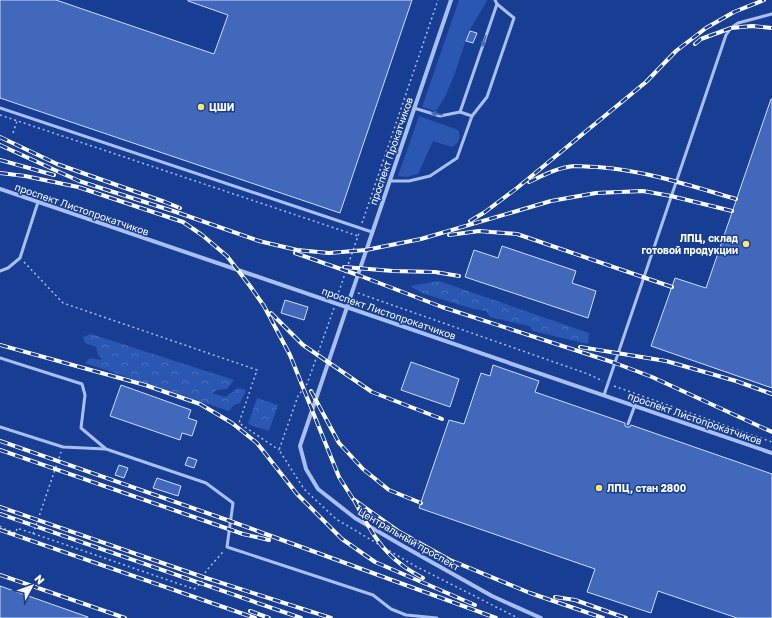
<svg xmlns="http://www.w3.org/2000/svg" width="772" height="618" viewBox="0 0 772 618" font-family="'Golos Text',sans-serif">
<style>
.green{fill:#2a57b2}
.forest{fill:url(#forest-crowns)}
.building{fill:#4168bb;stroke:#cfddfb}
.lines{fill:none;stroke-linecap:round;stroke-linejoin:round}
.path{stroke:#a8bff0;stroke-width:1.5;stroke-dasharray:2 3;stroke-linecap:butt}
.service{stroke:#a8bff0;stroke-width:3}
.minor{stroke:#a8bff0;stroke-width:4}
.rail-casing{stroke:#fff;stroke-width:4}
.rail{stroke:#183e93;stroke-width:2.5;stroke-dasharray:8;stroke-linecap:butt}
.oneway{fill:#4a6bb4}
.poi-dot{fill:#ffe667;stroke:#183e93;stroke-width:1.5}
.labels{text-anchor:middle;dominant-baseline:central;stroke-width:3;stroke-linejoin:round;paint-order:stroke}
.poi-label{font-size:10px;font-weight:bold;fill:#fff;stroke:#183e93;text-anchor:start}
.street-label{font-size:10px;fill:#fff;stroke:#183e93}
</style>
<defs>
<pattern id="forest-crowns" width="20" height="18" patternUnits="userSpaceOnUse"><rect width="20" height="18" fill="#2a57b2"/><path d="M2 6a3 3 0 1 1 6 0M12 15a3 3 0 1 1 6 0" fill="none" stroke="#4a70be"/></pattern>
</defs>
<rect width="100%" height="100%" fill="#183e93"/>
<g class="green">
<path d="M459,0H486L487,1L469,31L455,73L445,97L438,108L435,111L422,107Z"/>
<path d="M419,116L458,130C462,138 459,143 452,147L433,141L418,174L406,177L398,176Z"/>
</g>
<g class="forest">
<path d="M439,281L589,333L588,344L533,331L529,326L490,317L486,311L473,309L422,293L410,286Z"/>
<path d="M91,334L234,380L227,389L217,390L212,393L225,397L238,388L246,390L240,403L234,405L229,411L85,363L90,358L102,360L98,355L96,347L85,343L83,337Z"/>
<path d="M257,398L278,405L269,431L248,424Z"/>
</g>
<g class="building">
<path d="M0,0H56L214,54L228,15L188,1V0H412L340,213L0,98Z"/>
<path d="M470,31L477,33L473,43L466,41Z"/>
<path d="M771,99H772V388L651,346L675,278L706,288Z"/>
<path d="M502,246L576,271L572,283L596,291L588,318L465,277L474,250L498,258Z"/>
<path d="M285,300L308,307L304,320L281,313Z"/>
<path d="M411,362L459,379L450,407L401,390Z"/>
<path d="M493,365L539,381L535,392L625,423V426L627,427H630L631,425L772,474V618H737L658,591L651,613L587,592L595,569L419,508L449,420L464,424L481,373L490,376Z"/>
<path d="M121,385L191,410L188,418L197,421L192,436L182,433L180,440L110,416Z"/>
<path d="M188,457L197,460L194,468L185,465Z"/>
<path d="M119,465L128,468L124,478L115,475Z"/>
<path d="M157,478L181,486L178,496L153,488Z"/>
<path d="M0,586L88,617V618H0Z"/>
</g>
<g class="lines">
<g class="path">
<path d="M0,115L358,236"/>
<path d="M13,133L17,121"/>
<path d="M362,223L438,0"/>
<path d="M24,262L63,303L257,370L239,423L279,450"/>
<path d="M358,293L588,374L603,381"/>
<path d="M337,297L359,233"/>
<path d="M334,308L307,384L298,396L279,450L304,489L336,519L415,566L518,618"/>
<path d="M614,386L772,442"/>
<path d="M0,526L2,528L16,533L17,528L194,589L201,583L206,571L223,552"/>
<path d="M33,534L61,452"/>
</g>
<g class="service">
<path d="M0,108L372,232"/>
<path d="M460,112L497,4L495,0"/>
<path d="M472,116L487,97L514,18L497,4"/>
<path d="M390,181H409L430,176L457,158L472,116L460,112L440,116L414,108"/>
<path d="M0,271L8,268L20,258L38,202"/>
<path d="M0,358L82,384L85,395L81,428L106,449L206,483L233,503L227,547L373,595L391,609L406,615L437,618"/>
<path d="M604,395L726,35L731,28L738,23L772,14"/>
<path d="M628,424L635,405"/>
<path d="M0,427L63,447L105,449"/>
</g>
<g class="minor">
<path d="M451,0L300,446L306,469L318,489L355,518L403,546L492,596L541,618"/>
<path d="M0,189L238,270L772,453"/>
</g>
<g class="rail-casing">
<g id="rail">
<path d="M695,44L701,39L731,28L752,26L772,28"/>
<path d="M0,137L57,164L165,202L180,208"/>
<path d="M0,145L79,181L176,212L259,241L297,250L329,253L366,250L421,239L551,201L596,193L643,191L671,196L732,211"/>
<path d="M0,160L54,175"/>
<path d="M0,173L25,176L78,187L183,222L202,235L227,256L250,286L264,306L290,355L339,477L353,499L398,531L450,560L530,593L603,618"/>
<path d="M529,182C544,175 559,167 575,166C582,166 590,167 597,167C644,170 691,186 736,199"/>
<path d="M470,221L485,212L517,188L646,82L676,51L706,28L734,12L764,0"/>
<path d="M449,235L479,231L517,234L672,287"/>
<path d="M295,253L358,275L442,307L615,363L652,377L772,432"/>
<path d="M344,267L393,271L435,272L459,276"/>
<path d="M271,313L303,345L372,392L442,419"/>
<path d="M0,345L145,385L200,404L232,423L257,443L297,494L342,539L375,562L475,605"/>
<path d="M580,347L666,361L736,381L772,394"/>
<path d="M311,391L339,443L363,469L389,490L421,503"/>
<path d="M0,441L230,521L496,618"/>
<path d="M0,450L243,534L269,540"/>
<path d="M354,500C367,524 379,549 402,565C408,570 416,574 423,578"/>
<path d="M0,507L203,577L331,618"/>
<path d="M0,514L301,618"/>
<path d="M0,530L255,618"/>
<path d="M0,575L125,618"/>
<path d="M555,597L575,600L626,618"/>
<path d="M250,611L269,618"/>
</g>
</g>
<use href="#rail" class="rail"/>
</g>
<defs><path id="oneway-solid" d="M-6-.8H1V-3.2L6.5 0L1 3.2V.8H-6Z"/></defs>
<g class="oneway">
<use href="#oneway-solid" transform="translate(484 41) rotate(109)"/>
<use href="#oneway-solid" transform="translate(437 114) rotate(-171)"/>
</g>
<g class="poi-dot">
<circle cx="201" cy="107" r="4"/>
<circle cx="746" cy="244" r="4"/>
<circle cx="599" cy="488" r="4"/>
</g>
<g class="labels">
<g class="poi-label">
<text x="209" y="107">ЦШИ</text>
<text x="738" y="238" text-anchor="end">ЛПЦ, склад<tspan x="738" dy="12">готовой продукции</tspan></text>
<text x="607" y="488">ЛПЦ, стан 2800</text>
</g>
<g class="street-label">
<text transform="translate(391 151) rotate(-71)">проспект Прокатчиков</text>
<text transform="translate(82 209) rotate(19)">проспект Листопрокатчиков</text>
<text transform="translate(389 313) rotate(19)">проспект Листопрокатчиков</text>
<text transform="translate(695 418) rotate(19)">проспект Листопрокатчиков</text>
<text transform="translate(409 539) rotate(30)">Центральный проспект</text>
</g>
</g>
<g transform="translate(32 586) rotate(49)" stroke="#183e93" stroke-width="3" paint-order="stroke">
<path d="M0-3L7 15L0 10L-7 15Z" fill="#ffffff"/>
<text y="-6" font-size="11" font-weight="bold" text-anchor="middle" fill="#ffffff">N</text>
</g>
</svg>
